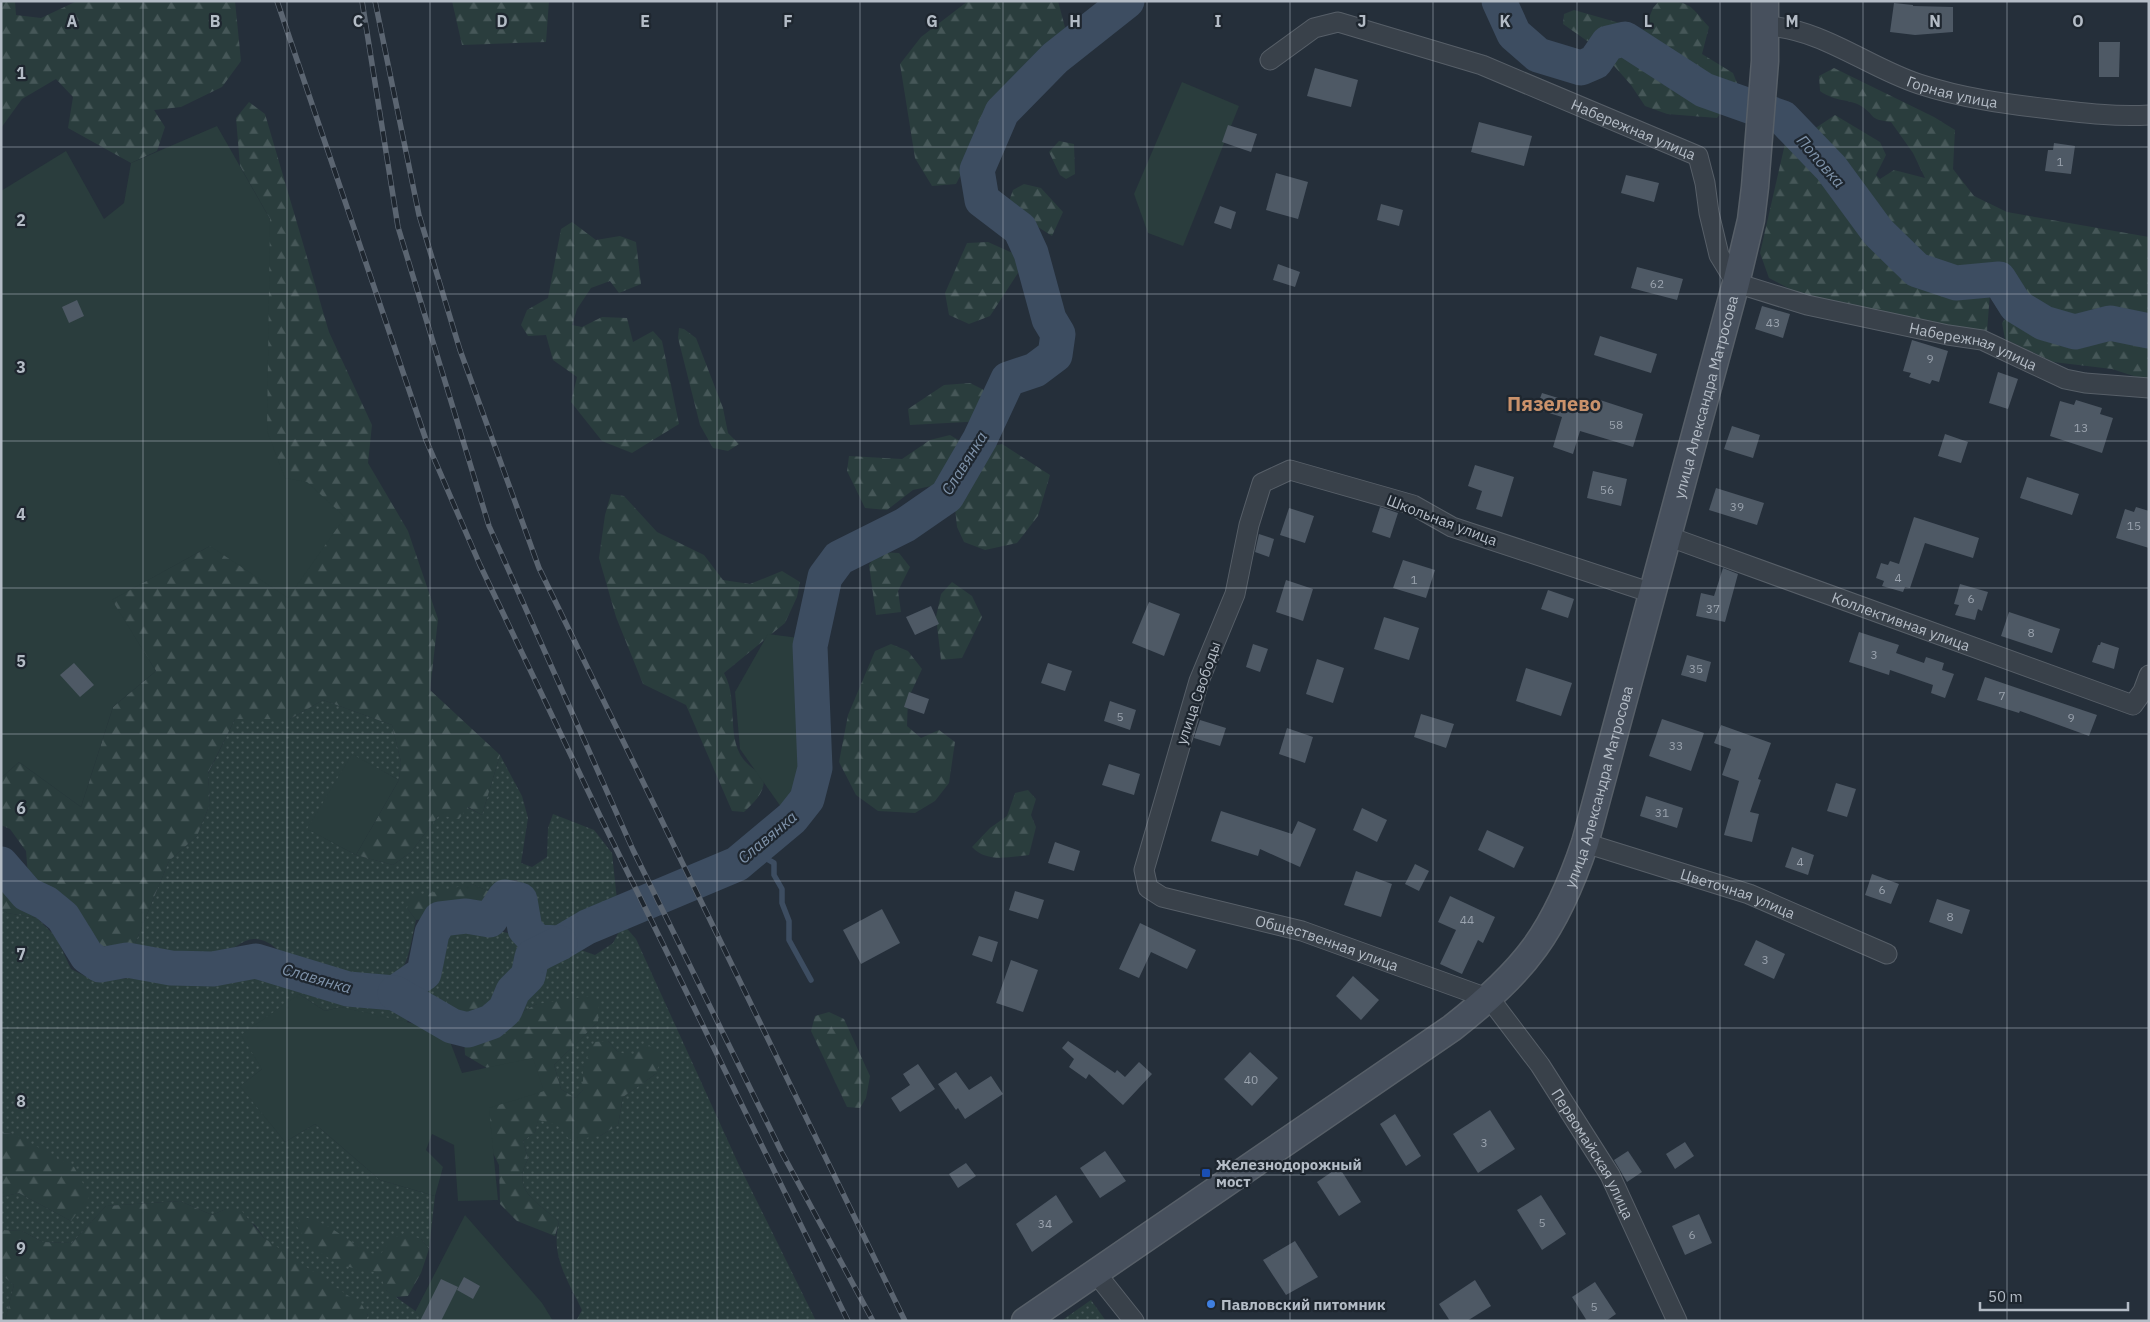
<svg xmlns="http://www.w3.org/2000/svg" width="2150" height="1322" viewBox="0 0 2150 1322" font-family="'IBM Plex Sans',sans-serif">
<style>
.grass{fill:url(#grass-dots)}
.forest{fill:url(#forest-firs)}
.garden{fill:#2a3d3d}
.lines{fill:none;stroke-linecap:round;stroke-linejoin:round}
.stream{stroke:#3d4d61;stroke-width:5.5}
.river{stroke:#3d4d61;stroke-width:35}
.building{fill:#4e5965}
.street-casing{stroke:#575f68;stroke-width:21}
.secondary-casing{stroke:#575f68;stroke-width:29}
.street{stroke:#39414a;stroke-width:19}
.secondary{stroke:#47505d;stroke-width:26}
.rail-casing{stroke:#5b6571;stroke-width:5.5}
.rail{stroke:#1e262f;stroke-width:4;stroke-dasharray:11;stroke-linecap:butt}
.grid{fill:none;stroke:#b4bcc6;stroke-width:1;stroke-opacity:0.55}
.transit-dot{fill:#1a4fb4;stroke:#1e262f;stroke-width:2}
.shop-dot{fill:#3f7fe0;stroke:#1e262f;stroke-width:2}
.labels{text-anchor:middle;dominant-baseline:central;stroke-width:4.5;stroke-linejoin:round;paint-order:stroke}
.number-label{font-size:12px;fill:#9aa3ae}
.street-label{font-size:15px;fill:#b4bcc6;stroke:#1e262f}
.poi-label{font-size:15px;font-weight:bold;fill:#b4bcc6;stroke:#1e262f;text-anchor:start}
.water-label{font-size:16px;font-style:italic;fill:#7f93aa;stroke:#1e262f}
.district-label{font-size:20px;font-weight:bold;fill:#ca926b;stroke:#1e262f}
.grid-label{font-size:16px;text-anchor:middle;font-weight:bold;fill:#b4bcc6;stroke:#1e262f;stroke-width:4.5;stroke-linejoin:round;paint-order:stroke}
</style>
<defs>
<pattern id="grass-dots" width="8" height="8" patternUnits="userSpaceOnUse" patternTransform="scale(1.25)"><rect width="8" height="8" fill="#2a3d3d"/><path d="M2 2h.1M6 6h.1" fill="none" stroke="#465758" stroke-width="1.8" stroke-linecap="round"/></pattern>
<pattern id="forest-firs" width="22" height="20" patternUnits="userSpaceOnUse" patternTransform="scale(1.25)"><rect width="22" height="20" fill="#2a3d3d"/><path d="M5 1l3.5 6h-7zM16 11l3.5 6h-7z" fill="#465758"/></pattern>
</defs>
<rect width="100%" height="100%" fill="#252f3a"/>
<g class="grass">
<path d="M323,700L392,725L401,762L399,780L352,755L308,829L356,855L393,865L411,852L439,815L467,807L482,815L500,755L522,796L528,818L521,863L532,867L547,857L548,828L553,814L594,830L612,853L617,900L555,935L540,932L530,922L525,891L517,880H502L490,892L472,884L407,908L416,920C412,935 410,958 401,971C382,997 317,974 294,962C279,954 273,940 255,939C244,938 232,951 221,954C191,960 163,953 134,946L169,861L197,836L210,804L208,774L235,719H290Z"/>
<path d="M1,908L7,913L37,918L56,937L71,969L95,981L176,974L210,977L243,973L277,976L327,996L389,1003L419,987L432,969L437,937L447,928L467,924L512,934L540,957L578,949L595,955L613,943L623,924L636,939L738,1163L816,1321H576L582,1310C568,1281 550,1255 559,1222C539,1202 510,1192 528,1159L523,1141L535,1132L538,1119L600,1136L618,1125L623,1097L657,1073L617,1051L608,1041L583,1067V1090L575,1098L561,1089L554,1065L598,1022L537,1004L504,1021L482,1000L408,1007L412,1016L405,1024L341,1007L325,1011L299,994L262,1069L241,1086L285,1142L315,1124L380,1180L435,1196L429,1249L421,1239L386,1290L421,1315L418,1321H365L368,1315L264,1238L255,1225L226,1209L212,1215L180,1201L106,1206L72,1243L43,1242L22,1231L1,1230V1197L19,1193L71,1221L14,1134L1,1133Z"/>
<path d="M1,1274L14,1285L5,1321H1Z"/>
<path d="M1091,1300L1106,1321H1061Z"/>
</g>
<g class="forest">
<path d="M1,1H15L16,15L41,18L77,1H235L241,61L222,87L181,107L154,110L165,127L157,151L131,163L68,128L73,97L56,79L22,99L1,128Z"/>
<path d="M452,1H549L546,42L462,45Z"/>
<path d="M968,1H1058L1066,31L999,103L956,184L932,186L915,158L900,64L921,37Z"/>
<path d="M1659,1C1690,1 1689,4 1709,27L1702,54L1733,73L1739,88L1717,118L1667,114L1645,106L1631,85L1600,50L1563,24L1564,14L1574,10L1644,30L1653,8Z"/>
<path d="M1834,68L1934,117L1955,130L1953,169L1974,196L2007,212L2149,237V313L2144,324L2149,332V381L2112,369L2053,362L2005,339L2002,323L2009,313L2022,306L2021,295L1996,276L1949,273L1942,279L1945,291L1959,295L1980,289L1990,293L1987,332L1819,304L1769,278L1760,253L1787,135L1802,125L1814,129L1835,115L1880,142L1886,155L1876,175L1880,179L1894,170L1925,178L1913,153L1891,122C1867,119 1877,116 1861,106C1850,99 1835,102 1820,91L1819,76Z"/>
<path d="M249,102L265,114L329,332L372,425L368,463L408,531L438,619L430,690L500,755L482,815L468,807L459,819L439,815L411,852L393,865L356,855L399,780L401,762L392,725L323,700L290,719H235L208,773L210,804L197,836L169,861L134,946L98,949L68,907L41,890L28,875L26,851L10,829L1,825V778L19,762L81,807L113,707L156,671L111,600L210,546L270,219L240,166L236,118Z"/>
<path d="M1059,141L1074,144L1075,174L1066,179L1060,175L1049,152Z"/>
<path d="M1024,184L1041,188L1063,212L1052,236L1007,207L1013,190Z"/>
<path d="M572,222L596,240L620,236L636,242L641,284L619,293L610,281L591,288L577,309L572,325L582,327L602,317L627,318L633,342L653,331L662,341L679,424L632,453L602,441L571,402L577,377L553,360L546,335L528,336L521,325L527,310L548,298L561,229Z"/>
<path d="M988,242L1017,255L1018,273L990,316L969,324L949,315L945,293L967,243Z"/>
<path d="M679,328L684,329L696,338L723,408L728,433L739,444L728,451L713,448L700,425L678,338Z"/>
<path d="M970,383L990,393L985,421L910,425L908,409L944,385Z"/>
<path d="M950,435L975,450L1002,444L1050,475L1038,516L1017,543L985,550L964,542L957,527L954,498L931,486L913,490L887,510L865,508L847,471L849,456L902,459L930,440Z"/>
<path d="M611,494L624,496L657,532L704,555L723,580L750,584L782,571L800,582L797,597L785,623L724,673C743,708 717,753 763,774C767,792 755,801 744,812L732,811L686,705L643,684L616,617L599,558L605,515Z"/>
<path d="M877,552L899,553L910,567L898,591L901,612L876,615L869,565Z"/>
<path d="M952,582L972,596L982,617L962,658L941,660L936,617L941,594Z"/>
<path d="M891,644L908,651L922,669L908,699L907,726L921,738L939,730L955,742L949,783L935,801L915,813L878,811L856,795L839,762L848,715L875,651Z"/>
<path d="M1028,790L1036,799L1031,815L1036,827L1029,855C1009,857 987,863 972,847L990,828L1007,816L1015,793Z"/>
<path d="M1,878L37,918L7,913L1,908Z"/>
<path d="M472,884L490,892L495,908L416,920L407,908L411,897Z"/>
<path d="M590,996L599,1003L598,1022L554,1065L561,1089L575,1098L583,1090V1067L594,1042L608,1041L617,1051L630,1056L649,1045L660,1055L657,1073L623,1097L618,1125L600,1136L570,1140L557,1125L538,1120L535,1132L523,1141L528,1159C510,1192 539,1202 559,1222L555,1236L517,1221L500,1204L499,1165L490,1147L487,1068L465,1055L464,1038L412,1016L407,1007L435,999L482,1000L505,1021L537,1004Z"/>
<path d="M829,1012L844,1019L870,1076L866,1098L860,1108L847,1107L811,1031L815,1016Z"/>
<path d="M1,1133L14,1134L74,1167L90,1196L71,1221L19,1193L1,1197Z"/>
<path d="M180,1201L212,1215L226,1209L241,1210L264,1238L362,1305L368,1316L365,1321H5L14,1285L1,1274V1230L22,1231L43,1242L72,1243L106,1206Z"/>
<path d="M302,1217C331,1221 351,1247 379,1256L393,1238L405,1233L421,1239L429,1249L421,1273L408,1296L395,1297L386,1290L379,1272C344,1270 314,1256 296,1225Z"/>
</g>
<g class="garden">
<path d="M1182,82L1239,106L1183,246L1148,233L1134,194Z"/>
<path d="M217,126L270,219L267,431L285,478L307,482L345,517L288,598L210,546L112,600L156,671L113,707L81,807L19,762L1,778V191L66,151L104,219L124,203L131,163Z"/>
<path d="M768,634L799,638L806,789L786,814L740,749L735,692Z"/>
<path d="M352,754L399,780L356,855L307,829Z"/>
<path d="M299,994L325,1011L341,1007L446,1031L462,1073L533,1058L544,1091L489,1108L498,1200L458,1201L454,1145L432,1134L426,1150L443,1167L435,1196L380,1180L315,1124L285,1142L240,1086L262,1069L241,1035Z"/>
<path d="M465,1215L542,1303L553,1321H418L420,1315L415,1312Z"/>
</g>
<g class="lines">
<path class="stream" d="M753,851L774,863V875L782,889V903L789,921V940L811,980"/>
<g class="river">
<path d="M1499,1L1514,34L1538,55L1581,68L1595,62L1608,43L1625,39L1704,90L1783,118L1831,168L1878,232L1917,270L1956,283L1999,279L2016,306L2044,323L2075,332L2110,323L2149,331"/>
<path d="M1,864L27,894L46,903L63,917L87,956L100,965L127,960L171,968L213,969L256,961L348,989L395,993L424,973L432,933L440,919L466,916L490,920L505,897L520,900L525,929L537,942L560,943L587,927L737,864L792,818L807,799L815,768L810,646L825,577L839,558L905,525L947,496L980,439L1008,379L1035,370L1055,355L1058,334L1049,319L1031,253L1020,229L982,200L977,170L1002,112L1055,58L1127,1"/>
<path d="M395,993L452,1026L468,1030L491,1022L505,1010L513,991L528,976L532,957L560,943"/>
</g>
</g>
<g class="building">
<path d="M1894,3L1913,5V6L1953,7V32L1915,35L1890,32Z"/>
<path d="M2099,42H2120L2119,77H2099Z"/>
<path d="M1315,68L1358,80L1351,107L1307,96Z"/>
<path d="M1479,122L1532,136L1524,166L1471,152Z"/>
<path d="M1228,125L1257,134L1251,152L1222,142Z"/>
<path d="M2054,143L2075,146L2071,174L2045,171L2048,150H2053Z"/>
<path d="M1276,173L1308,182L1298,219L1266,210Z"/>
<path d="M1626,175L1659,183L1654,202L1621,193Z"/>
<path d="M1381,204L1403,210L1399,226L1377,220Z"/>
<path d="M1220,206L1236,212L1231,229L1214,223Z"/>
<path d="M1278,264L1300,272L1295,287L1273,280Z"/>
<path d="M1637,267L1683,279L1677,300L1631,288Z"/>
<path d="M77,300L84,316L69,323L62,307Z"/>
<path d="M1762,306L1790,314L1783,338L1755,329Z"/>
<path d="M1600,336L1657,354L1651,373L1594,355Z"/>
<path d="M1912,340L1948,351L1939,382L1932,380L1930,384L1909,377L1911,373L1903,371Z"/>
<path d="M1998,372L2018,379L2008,409L1989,403Z"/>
<path d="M1542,393L1597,410L1600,400L1643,414L1633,447L1580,431L1573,454L1553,447L1562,417L1536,409Z"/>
<path d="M2076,400L2102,408L2100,414L2113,418L2102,453L2050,436L2060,401L2074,405Z"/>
<path d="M1732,426L1760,435L1753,458L1724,449Z"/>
<path d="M1945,434L1968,442L1961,463L1938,456Z"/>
<path d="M1475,465L1514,477L1502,517L1476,509L1482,491L1468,486Z"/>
<path d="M1593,471L1627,479L1621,506L1587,498Z"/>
<path d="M2027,477L2079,494L2072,515L2020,498Z"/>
<path d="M1716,488L1764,503L1757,525L1709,510Z"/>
<path d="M1380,507L1398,513L1390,538L1372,532Z"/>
<path d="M2136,507L2149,511V548L2116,538L2125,509L2134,512Z"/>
<path d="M1289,508L1314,516L1305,543L1280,535Z"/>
<path d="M1914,517L1979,538L1973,558L1925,543L1910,588L1905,587L1903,592L1882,586L1884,581L1876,578L1881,563L1888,565L1890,561L1899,564Z"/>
<path d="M1259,534L1274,539L1269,557L1255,552Z"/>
<path d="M1403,560L1435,570L1426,598L1393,588Z"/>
<path d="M1723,568L1738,574L1725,622L1696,616L1701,593L1714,596Z"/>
<path d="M1286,580L1313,589L1303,621L1276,612Z"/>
<path d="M1960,584L1988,592L1982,611L1978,609L1975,620L1955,615L1959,605L1954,604Z"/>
<path d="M1548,590L1574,599L1568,618L1541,609Z"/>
<path d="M1149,602L1180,614L1164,656L1132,643Z"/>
<path d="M931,606L939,624L915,635L906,617Z"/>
<path d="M2009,612L2060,629L2052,653L2001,636Z"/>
<path d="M1384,617L1419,628L1409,660L1374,649Z"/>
<path d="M1859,632L1899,645L1896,653L1924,663L1926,657L1944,663L1942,670L1954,674L1945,698L1931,693L1933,685L1890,670L1889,675L1849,662Z"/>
<path d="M2101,642L2119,648L2114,669L2092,662L2098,645H2100Z"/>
<path d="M1253,644L1268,649L1260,672L1246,667Z"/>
<path d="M1687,655L1711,662L1706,682L1681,675Z"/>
<path d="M1317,659L1344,668L1333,703L1306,694Z"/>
<path d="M74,663L94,685L80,697L60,675Z"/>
<path d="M1048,663L1072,671L1065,691L1041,683Z"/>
<path d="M1526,668L1572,683L1561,716L1516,701Z"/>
<path d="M1985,677L2097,715L2089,736L2020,711L2019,713L1977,700Z"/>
<path d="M909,692L929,699L924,714L904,707Z"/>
<path d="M1110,701L1136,710L1130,730L1104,721Z"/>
<path d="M1421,714L1454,724L1446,748L1414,737Z"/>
<path d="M1662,719L1704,733L1691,771L1649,756Z"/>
<path d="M1200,720L1226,728L1220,746L1194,738Z"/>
<path d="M1721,725L1771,743L1758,779L1761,780L1750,812L1759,814L1752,842L1724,835L1739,781L1722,775L1731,749L1714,743Z"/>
<path d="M1287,728L1313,737L1305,763L1279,754Z"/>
<path d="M1109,764L1140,774L1134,795L1102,785Z"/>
<path d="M1836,783L1856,789L1847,817L1827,811Z"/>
<path d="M1646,796L1683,808L1677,828L1640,816Z"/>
<path d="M1362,808L1387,820L1377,842L1353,830Z"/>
<path d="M1221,811L1292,834L1298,821L1316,829L1300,867L1260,849L1258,856L1211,841Z"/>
<path d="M1487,830L1524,847L1514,868L1478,850Z"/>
<path d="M1055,842L1080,851L1074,871L1048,863Z"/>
<path d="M1792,847L1814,855L1808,875L1785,867Z"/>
<path d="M1415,864L1429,871L1419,891L1405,884Z"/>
<path d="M1356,871L1392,884L1381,917L1344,905Z"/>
<path d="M1872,874L1899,884L1891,904L1865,895Z"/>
<path d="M1015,891L1044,900L1038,919L1009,910Z"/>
<path d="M1450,896L1495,917L1483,943L1478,940L1462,974L1440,964L1456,930L1438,922Z"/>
<path d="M1937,899L1970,910L1962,934L1929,922Z"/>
<path d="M882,909L900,943L861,964L843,930Z"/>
<path d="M1140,923L1196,950L1187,969L1151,952L1139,978L1119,969Z"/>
<path d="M979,936L998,942L992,962L972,955Z"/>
<path d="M1756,940L1785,954L1774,979L1744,965Z"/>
<path d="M1011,960L1038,970L1023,1012L996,1003Z"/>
<path d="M1353,976L1379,1000L1361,1020L1336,996Z"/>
<path d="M1068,1041L1115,1073L1117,1070L1125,1077L1139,1062L1152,1074L1123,1105L1089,1074L1086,1079L1069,1067L1074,1059L1062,1048Z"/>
<path d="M1250,1052L1278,1078L1252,1106L1224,1079Z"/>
<path d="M918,1064L935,1089L900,1112L891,1098L910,1085L903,1074Z"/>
<path d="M956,1072L969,1090L991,1076L1003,1094L965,1119L958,1108L956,1110L938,1084Z"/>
<path d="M1490,1110L1515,1149L1478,1173L1453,1134Z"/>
<path d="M1395,1114L1421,1156L1406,1166L1380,1124Z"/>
<path d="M1685,1142L1694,1156L1675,1169L1666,1154Z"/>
<path d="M1105,1151L1126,1181L1100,1198L1080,1168Z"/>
<path d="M1628,1151L1642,1172L1627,1182L1614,1160Z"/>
<path d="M966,1163L976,1176L958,1188L949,1174Z"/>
<path d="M1339,1167L1361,1202L1339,1216L1317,1182Z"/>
<path d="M1056,1195L1073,1222L1032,1252L1016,1224Z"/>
<path d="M1541,1195L1566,1234L1542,1250L1517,1210Z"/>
<path d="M1699,1214L1712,1243L1685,1255L1672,1226Z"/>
<path d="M1295,1241L1318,1277L1286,1295L1263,1260Z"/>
<path d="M464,1277L480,1286L473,1299L457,1290Z"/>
<path d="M441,1279L458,1287L441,1321H420Z"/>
<path d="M1475,1280L1491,1306L1467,1321H1450L1439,1304Z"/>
<path d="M1595,1282L1616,1314L1606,1321H1587L1572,1297Z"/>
</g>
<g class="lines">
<g class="street-casing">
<g id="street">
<path id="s1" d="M1766,26C1823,29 1867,67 1919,84C1962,98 2005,104 2050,109C2083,113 2115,117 2149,115"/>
<path id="s2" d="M1270,60L1314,28L1338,22L1482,65L1698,156L1705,183L1709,213L1719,255L1736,283L1807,305L1948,335L1982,340L2065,379L2085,383L2149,388"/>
<path id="s3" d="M1667,536L2133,705L2143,691L2149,675"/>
<path id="s4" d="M1652,593L1452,527L1413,505L1290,470L1262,483L1249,525L1235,594L1199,681L1144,870L1148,888L1162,897L1302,931L1490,999L1540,1065L1610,1175L1677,1321"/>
<path id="s5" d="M1585,843L1749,894L1887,954"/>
<path d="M1095,1272L1134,1321"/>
</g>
</g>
<g class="secondary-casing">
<g id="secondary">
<path id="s6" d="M1025,1321L1452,1028C1526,970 1555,932 1585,843L1736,283L1751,220L1755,187L1765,61V1"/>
</g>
</g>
<use href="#street" class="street"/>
<use href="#secondary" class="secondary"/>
<g class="rail-casing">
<g id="rail">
<path d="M277,1L426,440L480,565L600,816L848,1321"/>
<path d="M362,1L398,227L489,526L633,850L782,1153L873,1321"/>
<path d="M375,1L419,215L460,350L539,568L905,1321"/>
</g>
</g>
<use href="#rail" class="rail"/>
</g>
<path class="grid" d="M143,1V1321M287,1V1321M430,1V1321M573,1V1321M717,1V1321M860,1V1321M1003,1V1321M1147,1V1321M1290,1V1321M1433,1V1321M1577,1V1321M1720,1V1321M1863,1V1321M2007,1V1321M1,147H2149M1,294H2149M1,441H2149M1,588H2149M1,734H2149M1,881H2149M1,1028H2149M1,1175H2149"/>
<rect class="transit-dot" x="1201" y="1168" width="10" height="10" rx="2.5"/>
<circle class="shop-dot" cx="1211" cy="1304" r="5"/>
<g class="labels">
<g class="number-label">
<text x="2060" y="161">1</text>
<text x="1657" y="283">62</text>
<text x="1773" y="322">43</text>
<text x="1930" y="358">9</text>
<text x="1616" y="424">58</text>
<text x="2081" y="427">13</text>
<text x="1607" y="489">56</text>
<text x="1737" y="506">39</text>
<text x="2134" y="525">15</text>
<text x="1898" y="577">4</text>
<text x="1414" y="579">1</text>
<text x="1971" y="598">6</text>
<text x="1713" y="608">37</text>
<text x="2031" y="632">8</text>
<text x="1874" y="654">3</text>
<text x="1696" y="668">35</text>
<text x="2002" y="695">7</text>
<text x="1120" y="716">5</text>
<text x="2071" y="717">9</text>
<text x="1676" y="745">33</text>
<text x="1662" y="812">31</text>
<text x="1800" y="861">4</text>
<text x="1882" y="889">6</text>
<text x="1950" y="916">8</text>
<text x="1467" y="919">44</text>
<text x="1765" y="959">3</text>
<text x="1251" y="1079">40</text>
<text x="1484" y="1142">3</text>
<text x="1542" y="1222">5</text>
<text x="1045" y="1223">34</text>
<text x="1692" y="1234">6</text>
<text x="1594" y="1306">5</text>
</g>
<g class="street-label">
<text stroke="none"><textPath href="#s1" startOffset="199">Горная улица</textPath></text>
<text stroke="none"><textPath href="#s2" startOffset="394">Набережная улица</textPath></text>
<text stroke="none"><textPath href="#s2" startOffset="844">Набережная улица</textPath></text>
<text stroke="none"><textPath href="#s6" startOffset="1212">улица Александра Матросова</textPath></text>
<text transform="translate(1442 520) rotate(21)">Школьная улица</text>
<text stroke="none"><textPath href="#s3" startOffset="249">Коллективная улица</textPath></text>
<text transform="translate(1198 693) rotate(-71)">улица Свободы</text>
<text stroke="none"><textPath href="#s6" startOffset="808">улица Александра Матросова</textPath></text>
<text stroke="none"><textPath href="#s5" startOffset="161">Цветочная улица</textPath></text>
<text stroke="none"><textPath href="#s4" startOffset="1026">Общественная улица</textPath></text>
<text stroke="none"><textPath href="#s4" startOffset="1385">Первомайская улица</textPath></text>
</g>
<g class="poi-label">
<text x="1216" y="1164">Железнодорожный<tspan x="1216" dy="17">мост</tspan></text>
<text x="1221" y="1304">Павловский питомник</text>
</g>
<g class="water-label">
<text transform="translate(1821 161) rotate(49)">Поповка</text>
<text transform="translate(964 463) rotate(-58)">Славянка</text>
<text transform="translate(767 837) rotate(-40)">Славянка</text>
<text transform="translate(317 978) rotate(16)">Славянка</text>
</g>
<g class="district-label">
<text x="1554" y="403">Пязелево</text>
</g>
</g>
<g class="grid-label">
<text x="72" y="27">A</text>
<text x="215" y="27">B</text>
<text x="358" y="27">C</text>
<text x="502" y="27">D</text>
<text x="645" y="27">E</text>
<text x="788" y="27">F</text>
<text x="932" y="27">G</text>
<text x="1075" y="27">H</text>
<text x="1218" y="27">I</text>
<text x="1362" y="27">J</text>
<text x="1505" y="27">K</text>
<text x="1648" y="27">L</text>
<text x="1792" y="27">M</text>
<text x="1935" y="27">N</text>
<text x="2078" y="27">O</text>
<text x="21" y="79">1</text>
<text x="21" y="226">2</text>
<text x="21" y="373">3</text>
<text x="21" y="520">4</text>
<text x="21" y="667">5</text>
<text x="21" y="814">6</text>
<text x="21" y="960">7</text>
<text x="21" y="1107">8</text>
<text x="21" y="1254">9</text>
</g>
<rect width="2150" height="1322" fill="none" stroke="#b4bcc6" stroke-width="5"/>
<path d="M1980 1302v8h148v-8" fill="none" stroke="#b4bcc6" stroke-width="2.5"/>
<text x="1988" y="1302" font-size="15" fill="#b4bcc6" stroke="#1e262f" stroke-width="4" paint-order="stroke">50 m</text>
</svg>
